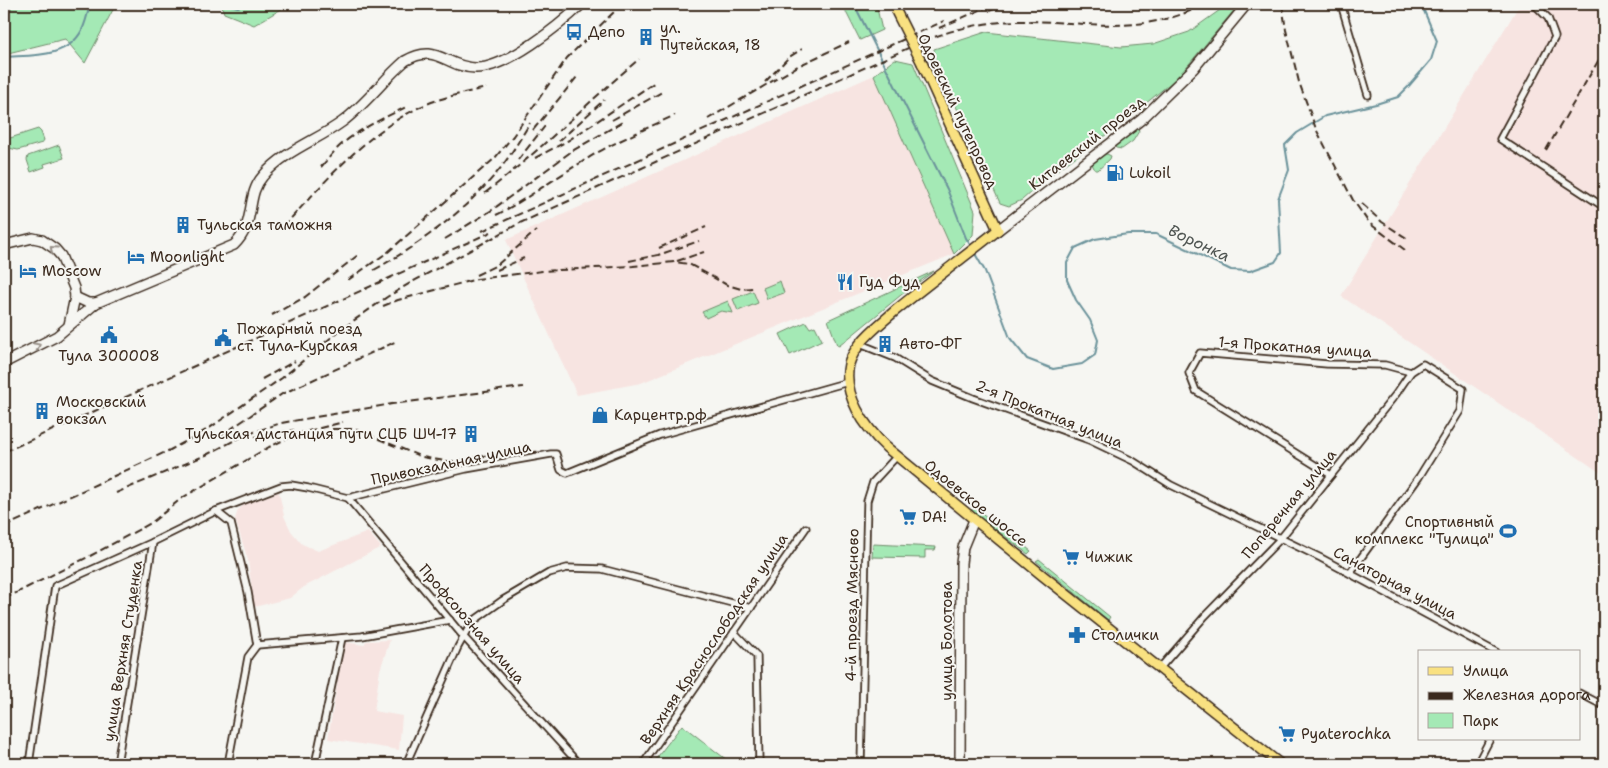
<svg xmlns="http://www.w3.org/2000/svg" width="1608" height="768" viewBox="0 0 1608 768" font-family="'Shantell Sans',sans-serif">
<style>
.built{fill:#f7e4e1}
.green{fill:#a4e9b5;stroke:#708a6a}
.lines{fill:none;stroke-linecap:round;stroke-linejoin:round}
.stream{stroke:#6b929a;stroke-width:2}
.street-casing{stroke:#3b2a1e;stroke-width:9}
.secondary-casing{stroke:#3b2a1e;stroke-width:12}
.primary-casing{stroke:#3b2a1e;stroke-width:12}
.street{stroke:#f6f6f2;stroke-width:5.5}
.secondary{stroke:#f6f6f2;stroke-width:9}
.primary{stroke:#f9e181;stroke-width:9}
.rail{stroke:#3b2a1e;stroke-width:2;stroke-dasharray:8 4;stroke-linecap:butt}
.primary-bridge-casing{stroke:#3b2a1e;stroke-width:12;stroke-linecap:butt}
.primary-bridge{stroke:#f9e181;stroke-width:9}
.oneway{stroke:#989088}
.labels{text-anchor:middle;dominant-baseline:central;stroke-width:4;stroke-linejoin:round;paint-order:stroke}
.poi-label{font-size:15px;fill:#3b2a1e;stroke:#f6f6f2;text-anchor:start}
.street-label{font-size:15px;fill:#3b2a1e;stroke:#f6f6f2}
.water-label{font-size:16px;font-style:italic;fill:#4f5552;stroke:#f6f6f2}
</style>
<rect width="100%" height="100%" fill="#f6f6f2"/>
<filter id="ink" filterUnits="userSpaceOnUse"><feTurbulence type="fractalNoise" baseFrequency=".02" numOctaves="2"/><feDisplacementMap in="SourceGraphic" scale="10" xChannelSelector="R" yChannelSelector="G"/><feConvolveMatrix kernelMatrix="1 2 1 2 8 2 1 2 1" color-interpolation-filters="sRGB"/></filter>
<g filter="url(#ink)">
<g class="built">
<path d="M1520,4H1604V475L1341,296Z"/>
<path d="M874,75L954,254L641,383L577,395L506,240Z"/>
<path d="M279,492L284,516L291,531L302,544L318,551L368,532L381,547L304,587L290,598L254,607L248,560L235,519L238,510L245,504Z"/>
<path d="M390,640L380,670L374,711L402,716L399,750L328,739L344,642L364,645L366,641Z"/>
</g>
<g class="green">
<path d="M14,4H116L85,63L65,39L4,54V19Z"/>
<path d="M221,4H290L254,25L224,13Z"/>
<path d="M840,4H876L882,30L860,40L843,6Z"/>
<path d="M1227,5L1236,8L1179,76L1121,124L1049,176L1022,200L1009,206L1000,203L935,60L934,49L986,32L1121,47L1153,44L1189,32Z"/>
<path d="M895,59L913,63L975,211L973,235L954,254L874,75Z"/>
<path d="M1136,127L1138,128L1139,131L1133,141L1122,149L1116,148L1114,146Z"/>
<path d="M38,129L41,132L44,140L42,143L18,150L4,147V140Z"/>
<path d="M59,145L64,158L44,164L45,167L31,172L27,160L28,156Z"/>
<path d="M1103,154H1107L1111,156L1110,159L1098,170H1095L1092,164Z"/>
<path d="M934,271L901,295L839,346L837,345L828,320Z"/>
<path d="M780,281L784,293L767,299L763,288Z"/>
<path d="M753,291L758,303L738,311L733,299Z"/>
<path d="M728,301L733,313L721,311L706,318L702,312Z"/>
<path d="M806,322L810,328L815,326L822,340L790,355L780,334Z"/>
<path d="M974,507L1031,551L1028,554L971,511Z"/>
<path d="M873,544L936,547L935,550H925V558L872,557Z"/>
<path d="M1039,559L1110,617L1108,620L1036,561Z"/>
<path d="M682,725L732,764H652Z"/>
</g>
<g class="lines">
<g class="stream">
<path d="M226,4L238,7L244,4"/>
<path d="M854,4L947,189L966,238L972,248"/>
<path d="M4,57C30,55 67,59 82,30C86,22 88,12 90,4"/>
<path d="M974,252L985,271L1010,338L1027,359L1053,369L1082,364L1095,355L1098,340L1090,320L1076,300L1067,280V263L1075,248L1095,239L1128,234H1156L1231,270L1250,271L1275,262L1281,253L1278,199L1289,170L1285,145L1297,133L1325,116L1376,104L1398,97L1408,87L1431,60L1437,41L1421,4"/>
</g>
<g class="street-casing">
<g id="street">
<path d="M1341,4L1368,95"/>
<path d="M1534,4L1548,18L1555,37L1500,139L1604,207"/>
<path d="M860,344L895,358L932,381L973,398L1089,440L1133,461L1171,485L1321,558L1496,652"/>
<path d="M1331,475L1196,391L1189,373L1200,353L1327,364L1385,365L1411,372"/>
<path d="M348,498L463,636L579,764"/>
<path d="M216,511L231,523L248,592L257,645L248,657L228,764"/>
<path d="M734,632L757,656L759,764"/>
<path d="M257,645L362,636L450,620"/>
<path d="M1159,669L1205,616L1281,538L1396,394L1411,372L1423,364L1463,389L1460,411L1419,477L1350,573"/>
<path d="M1579,693L1604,706"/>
<path d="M29,764L55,586L153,542L216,511L281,486L291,485L308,488L348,498L466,469L551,454H556L561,470L567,473L660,435L848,382"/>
<path d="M117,764L153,542"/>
<path d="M315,764L342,638"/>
<path d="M406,764L458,647L472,622L503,600L549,573L567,568L602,569L751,608"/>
<path d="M643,764L806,528"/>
<path d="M861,764L867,501L873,482L897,456"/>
<path d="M1477,764L1490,739"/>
<path d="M1603,764L1604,762"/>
</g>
</g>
<g class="secondary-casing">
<g id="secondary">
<path d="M998,230L1142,119L1194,68L1247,4"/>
<path d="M4,245L33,238L42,240L55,249L61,256L74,288L75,297L69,325"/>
<path d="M75,297L88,303H96"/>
<path d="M4,363L57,336L96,303L234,245C257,223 245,196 263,176C284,151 316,141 342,122C365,105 383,80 405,61C437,42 445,67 475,68C506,69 560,25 582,4"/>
<path d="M960,764L961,563L963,547L974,520"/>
</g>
</g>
<g class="primary-casing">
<path id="primary" d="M922,63L998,230C964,257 929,283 896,310C884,321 870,331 860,344C856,349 851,357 849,364C842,395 865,427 886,447L1042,575L1280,764"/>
</g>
<use href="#street" class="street"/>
<use href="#secondary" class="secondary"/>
<use href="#primary" class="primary"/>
<g class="rail">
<path d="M1282,4L1286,30L1299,82L1316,129L1353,200L1369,223L1405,250"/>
<path d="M989,11L1006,4"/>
<path d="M939,28L994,4"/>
<path d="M765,82L789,57L802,49"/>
<path d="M708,119L798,66L849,42"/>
<path d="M612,120L662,92"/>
<path d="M533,130L577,77"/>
<path d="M559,141L604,100"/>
<path d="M1546,150L1604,51"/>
<path d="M535,158L569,140L654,83"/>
<path d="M518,160L545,126"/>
<path d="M321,167C328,159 334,151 342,144C361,128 384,118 406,107"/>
<path d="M485,193C539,152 587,103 639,59"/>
<path d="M1362,204L1382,222L1408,239"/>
<path d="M496,215C526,200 553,179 582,162C611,143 644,130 675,115"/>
<path d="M283,227C325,182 364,134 420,107C441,97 465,93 486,88"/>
<path d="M482,231L944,21"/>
<path d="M445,239L492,210L572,151L624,121"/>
<path d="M659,248L706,227"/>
<path d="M629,261L658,255L699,241"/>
<path d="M677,261L704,252"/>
<path d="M374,270C418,245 460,215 494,176C508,160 519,141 530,123"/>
<path d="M497,270L524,258"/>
<path d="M476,275L497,265L536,231"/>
<path d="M348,280L388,252L495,158L513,136L567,58L616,10"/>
<path d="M383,306L398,300L477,279L542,271L633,266L674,262L689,264L727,285L741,289L753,288"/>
<path d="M272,315L305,297L358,255"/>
<path d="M262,379L295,361"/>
<path d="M332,429H354L422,457L450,462L485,456L545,451"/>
<path d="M219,437L282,394L397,341"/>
<path d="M255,437L294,430"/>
<path d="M4,452L491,232"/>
<path d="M116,493L206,455L245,435L281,423L392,404L523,387"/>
<path d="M4,527L170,450L208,429L282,378L339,331L387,297L412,282L520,223L926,40C957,28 988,21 1022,21C1090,21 1141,37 1205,4"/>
<path d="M4,599L90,556L151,523L182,498L269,447L297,434L343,422"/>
</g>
<g class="primary-bridge-casing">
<path id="primary-bridge" d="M896,11L922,63"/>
</g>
<use href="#primary-bridge" class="primary-bridge"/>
</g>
<defs><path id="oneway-chevron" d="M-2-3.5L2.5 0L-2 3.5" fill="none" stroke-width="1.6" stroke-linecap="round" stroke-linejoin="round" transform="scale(1.25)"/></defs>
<g class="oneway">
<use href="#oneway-chevron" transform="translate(53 249) rotate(-138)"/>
<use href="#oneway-chevron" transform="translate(37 346) rotate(-26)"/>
</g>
</g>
<defs>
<g id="bus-bare" transform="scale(1.35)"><path d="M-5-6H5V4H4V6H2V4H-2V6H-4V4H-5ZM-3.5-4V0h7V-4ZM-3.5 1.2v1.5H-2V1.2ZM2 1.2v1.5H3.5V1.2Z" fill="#1f6fb2" stroke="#f6f6f2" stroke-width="2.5" paint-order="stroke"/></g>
<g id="building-bare" transform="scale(1.35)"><path d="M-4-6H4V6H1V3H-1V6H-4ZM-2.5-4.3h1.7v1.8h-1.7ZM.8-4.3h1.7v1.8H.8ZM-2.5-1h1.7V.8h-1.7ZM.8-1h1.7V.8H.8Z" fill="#1f6fb2" stroke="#f6f6f2" stroke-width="2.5" paint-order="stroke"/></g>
<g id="fuel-bare" transform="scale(1.35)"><path d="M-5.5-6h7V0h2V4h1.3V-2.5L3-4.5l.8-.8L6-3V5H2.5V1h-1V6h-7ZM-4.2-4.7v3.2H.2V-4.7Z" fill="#1f6fb2" stroke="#f6f6f2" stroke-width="2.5" paint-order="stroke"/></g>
<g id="hotel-bare" transform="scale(1.35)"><path d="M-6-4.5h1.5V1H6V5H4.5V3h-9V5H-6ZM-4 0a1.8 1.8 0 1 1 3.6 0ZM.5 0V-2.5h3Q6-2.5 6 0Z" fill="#1f6fb2" stroke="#f6f6f2" stroke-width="2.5" paint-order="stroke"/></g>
<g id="restaurant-bare" transform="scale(1.35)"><path d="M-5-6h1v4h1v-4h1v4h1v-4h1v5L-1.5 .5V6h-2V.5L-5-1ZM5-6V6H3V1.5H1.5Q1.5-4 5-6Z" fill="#1f6fb2" stroke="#f6f6f2" stroke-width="2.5" paint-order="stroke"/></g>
<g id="civic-bare" transform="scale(1.35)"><path d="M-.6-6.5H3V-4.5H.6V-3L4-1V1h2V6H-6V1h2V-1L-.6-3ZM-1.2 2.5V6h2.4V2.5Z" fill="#1f6fb2" stroke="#f6f6f2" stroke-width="2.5" paint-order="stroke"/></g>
<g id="shop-bare" transform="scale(1.35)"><path d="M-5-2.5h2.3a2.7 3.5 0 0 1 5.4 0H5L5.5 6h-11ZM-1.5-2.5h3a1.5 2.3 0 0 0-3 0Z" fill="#1f6fb2" stroke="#f6f6f2" stroke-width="2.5" paint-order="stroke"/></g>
<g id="supermarket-bare" transform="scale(1.35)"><path d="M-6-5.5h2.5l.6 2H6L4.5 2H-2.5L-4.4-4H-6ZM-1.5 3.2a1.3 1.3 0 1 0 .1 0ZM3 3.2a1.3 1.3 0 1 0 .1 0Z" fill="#1f6fb2" stroke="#f6f6f2" stroke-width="2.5" paint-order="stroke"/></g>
<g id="stadium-bare" transform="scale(1.35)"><path d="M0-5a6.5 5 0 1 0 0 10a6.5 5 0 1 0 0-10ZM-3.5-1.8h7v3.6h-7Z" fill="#1f6fb2" stroke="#f6f6f2" stroke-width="2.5" paint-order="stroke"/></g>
<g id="pharmacy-bare" transform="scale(1.35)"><path d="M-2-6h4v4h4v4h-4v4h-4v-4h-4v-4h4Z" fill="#1f6fb2" stroke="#f6f6f2" stroke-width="2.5" paint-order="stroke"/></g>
</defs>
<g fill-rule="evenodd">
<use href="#bus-bare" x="574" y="32"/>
<use href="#building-bare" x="646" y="37"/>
<use href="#fuel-bare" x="1115" y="173"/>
<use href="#building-bare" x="183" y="225"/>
<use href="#hotel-bare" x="136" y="257"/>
<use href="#hotel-bare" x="28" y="271"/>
<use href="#restaurant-bare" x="845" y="282"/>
<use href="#civic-bare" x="109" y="335"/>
<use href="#civic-bare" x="223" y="338"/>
<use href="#building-bare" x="885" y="344"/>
<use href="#building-bare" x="42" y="411"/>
<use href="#shop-bare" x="600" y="415"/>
<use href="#building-bare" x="471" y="434"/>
<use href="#supermarket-bare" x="908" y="517"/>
<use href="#stadium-bare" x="1508" y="531"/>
<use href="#supermarket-bare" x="1071" y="557"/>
<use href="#pharmacy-bare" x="1077" y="635"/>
<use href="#supermarket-bare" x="1287" y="734"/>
</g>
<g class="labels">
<g class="poi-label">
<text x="660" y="28">ул.<tspan x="660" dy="17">Путейская, 18</tspan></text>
<text x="588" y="32">Депо</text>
<text x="1129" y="173">Lukoil</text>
<text x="197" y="225">Тульская таможня</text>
<text x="150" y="257">Moonlight</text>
<text x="42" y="271">Moscow</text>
<text x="859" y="282">Гуд Фуд</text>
<text x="237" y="329">Пожарный поезд<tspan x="237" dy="17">ст. Тула-Курская</tspan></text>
<text x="899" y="344">Авто-ФГ</text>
<text x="109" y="356" text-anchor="middle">Тула 300008</text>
<text x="56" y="402">Московский<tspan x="56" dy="17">вокзал</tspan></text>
<text x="614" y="415">Карцентр.рф</text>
<text x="457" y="434" text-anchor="end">Тульская дистанция пути СЦБ ШЧ-17</text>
<text x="922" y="517">DA!</text>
<text x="1494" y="522" text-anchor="end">Спортивный<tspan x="1494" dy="17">комплекс "Тулица"</tspan></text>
<text x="1085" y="557">Чижик</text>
<text x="1091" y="635">Столички</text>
<text x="1301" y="734">Pyaterochka</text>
</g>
<g class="street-label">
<text transform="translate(958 111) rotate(65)">Одоевский путепровод</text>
<text transform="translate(1087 143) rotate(-38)">Китаевский проезд</text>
<text transform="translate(1295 347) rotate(4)">1-я Прокатная улица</text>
<text transform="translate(1049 414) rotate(22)">2-я Прокатная улица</text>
<text transform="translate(451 463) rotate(-12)">Привокзальная улица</text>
<text transform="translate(976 503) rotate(39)">Одоевское шоссе</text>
<text transform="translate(1289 504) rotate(-50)">Поперечная улица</text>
<text transform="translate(1395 583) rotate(28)">Санаторная улица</text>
<text transform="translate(852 605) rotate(-89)">4-й проезд Мясново</text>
<text transform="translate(472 624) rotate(49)">Профсоюзная улица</text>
<text transform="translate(714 639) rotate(-56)">Верхняя Краснослободская улица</text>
<text transform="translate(947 641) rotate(-90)">улица Болотова</text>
<text transform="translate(123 651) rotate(-81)">улица Верхняя Cтуденка</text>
</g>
<g class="water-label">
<text transform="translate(1199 243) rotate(25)">Воронка</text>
</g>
</g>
<rect width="1608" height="768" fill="none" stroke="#f6f6f2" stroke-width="20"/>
<rect x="10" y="10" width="1588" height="748" fill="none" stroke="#3b2a1e" stroke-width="2" filter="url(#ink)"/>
<rect x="1418" y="650" width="162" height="90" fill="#f6f6f2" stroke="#aba49d"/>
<rect x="1428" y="667" width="25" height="8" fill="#f9e181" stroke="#aba49d"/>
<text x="1463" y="676" font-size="15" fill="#3b2a1e">Улица</text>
<rect x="1428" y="692" width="25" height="8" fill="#3b2a1e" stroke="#aba49d"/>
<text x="1463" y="700" font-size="15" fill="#3b2a1e">Железная дорога</text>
<rect x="1428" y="713" width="25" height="15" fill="#a4e9b5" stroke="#aba49d"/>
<text x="1463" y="726" font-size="15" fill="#3b2a1e">Парк</text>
</svg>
